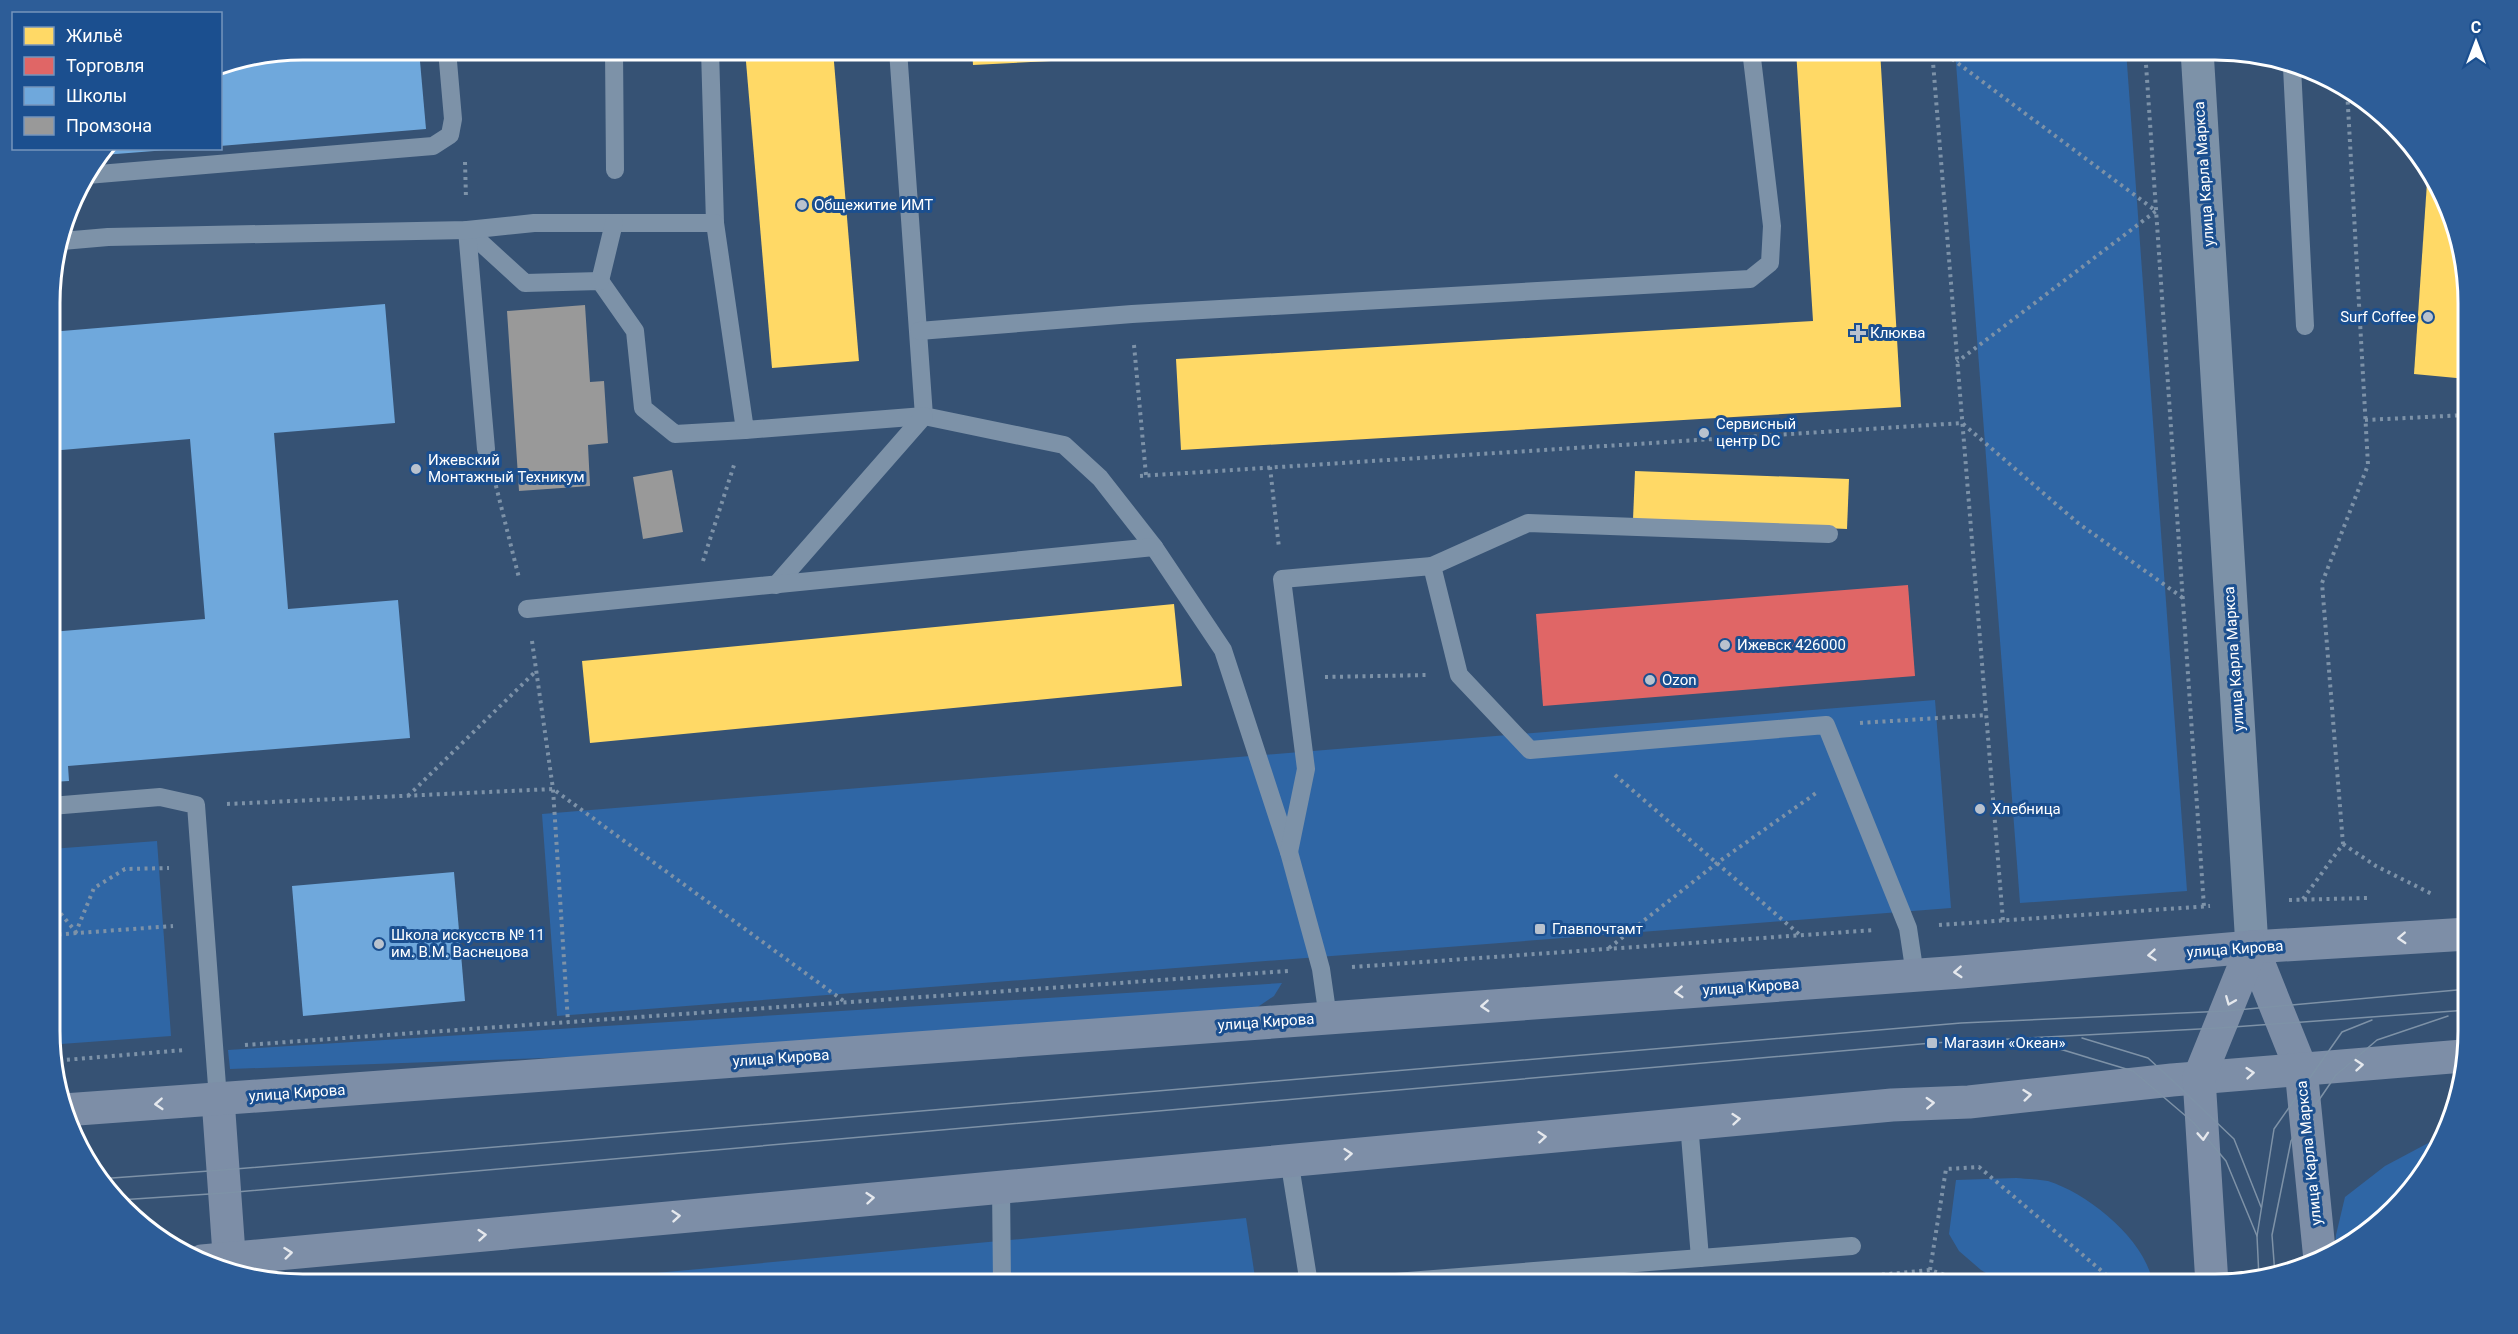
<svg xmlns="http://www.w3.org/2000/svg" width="2518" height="1334" viewBox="0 0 2518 1334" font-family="Roboto,sans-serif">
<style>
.green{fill:#2f66a5}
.homes{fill:#ffd966}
.shops{fill:#e06666}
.schools{fill:#6fa8dc}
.industry{fill:#999}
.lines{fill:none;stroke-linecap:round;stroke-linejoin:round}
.path{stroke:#7d92a8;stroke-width:4;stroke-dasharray:3 4.5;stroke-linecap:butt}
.service{stroke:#7d92a8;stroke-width:18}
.tertiary{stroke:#7d92a8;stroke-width:33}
.primary{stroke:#7d8ea7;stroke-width:33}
.tram{stroke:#7e92a7;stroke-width:1.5}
.oneway{stroke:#e5e8ed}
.poi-dot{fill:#b9c2ce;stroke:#1b4f8f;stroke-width:2}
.labels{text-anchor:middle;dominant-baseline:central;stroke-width:6;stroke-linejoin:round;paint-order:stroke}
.street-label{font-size:15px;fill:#fff;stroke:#1b4f8f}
.poi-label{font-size:15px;fill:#fff;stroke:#1b4f8f;text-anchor:start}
.rim{fill:none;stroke:#fff;stroke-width:3}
</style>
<rect width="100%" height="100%" fill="#365274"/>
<g class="green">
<path d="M1955,50H2126L2187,891L2020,903Z"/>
<path d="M1935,700L1951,908L557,1016L542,814Z"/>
<path d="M157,841L171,1036L61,1044L55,977L52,976L51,849Z"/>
<path d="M1282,983L1274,996L1246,1015L573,1057L230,1069L228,1050Z"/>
<path d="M2443,1139L2405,1198L2356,1242L2335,1252L2336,1235L2345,1197L2385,1166L2432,1141Z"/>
<path d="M2016,1178C2026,1179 2038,1179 2048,1181C2089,1194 2146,1240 2153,1284H2007L2001,1282L1981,1270L1959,1251L1949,1234L1956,1180Z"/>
<path d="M1246,1218L1256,1284H538Z"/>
</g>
<g class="homes">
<path d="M745,50H833L859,361L772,368Z"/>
<path d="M972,50H1252V51L973,65Z"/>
<path d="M1796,50H1880L1901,407L1181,450L1176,359L1813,321Z"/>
<path d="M2428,168L2466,270L2467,379L2414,374Z"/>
<path d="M1635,471L1849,479L1847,529L1633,520Z"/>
<path d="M1174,604L1182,686L590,743L582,661Z"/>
</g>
<path class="shops" d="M1908,585L1915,676L1543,706L1536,614Z"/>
<g class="schools">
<path d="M303,50H419L426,129L220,146V66Z"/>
<path d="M108,148H167V150L103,155Z"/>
<path d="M385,304L395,423L274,433L288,609L398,600L410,738L68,766L69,781L51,782V632L205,619L190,439L50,451V332Z"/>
<path d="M454,872L465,1001L303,1016L292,886Z"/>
</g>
<g class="industry">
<path d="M585,305L590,382L604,381L608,443L588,445L590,486L519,491L507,311Z"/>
<path d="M672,470L683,532L643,539L633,477Z"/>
</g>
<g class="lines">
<g class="path">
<path d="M1932,50L2003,921"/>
<path d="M1940,50L2156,211L1957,362"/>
<path d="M2145,50L2204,907"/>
<path d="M465,162L466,199"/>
<path d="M1134,345L1146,475"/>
<path d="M2365,420L2467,415"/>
<path d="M1270,467L1279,548"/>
<path d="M1140,476L1962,423L2078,523L2183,598"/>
<path d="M494,478L519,578"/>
<path d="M703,561L735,462"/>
<path d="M532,641L553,789L568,1022"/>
<path d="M1325,677L1428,675"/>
<path d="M1860,723L1986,715"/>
<path d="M1615,775L1800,935"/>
<path d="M408,796L535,672"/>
<path d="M227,804L553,789L845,1002"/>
<path d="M2343,844L2376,866L2434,895"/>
<path d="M2303,899L2343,844L2322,583L2368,465L2347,89"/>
<path d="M2289,900L2368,898"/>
<path d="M51,902L76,932L94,888L125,869L169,868"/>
<path d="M1939,925L2210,906"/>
<path d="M51,935L173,926"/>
<path d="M1609,948L1717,863L1819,791"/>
<path d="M1352,967L1875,930"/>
<path d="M245,1045L1288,971"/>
<path d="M52,1061L184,1050"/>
<path d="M1930,1270L1946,1169L1979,1167L2117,1284"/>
<path d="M1867,1276L1930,1270L1973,1284"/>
<path d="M1843,1284L1857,1279"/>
</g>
<g class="service">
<path d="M614,50L615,170"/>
<path d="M710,50L715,223"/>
<path d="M898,50L924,416L1064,445L1100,478L1154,547L1223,650L1289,852L1321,969L1328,1018"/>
<path d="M2292,67L2305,326"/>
<path d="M87,175L433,146L450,135L453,119L447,50"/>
<path d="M467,230L525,283L600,281L635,331L643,408L675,434L745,430"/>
<path d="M467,230L486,449"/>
<path d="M62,241L108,237L467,230L534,223H715L745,430L924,416"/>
<path d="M600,281L614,223"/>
<path d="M919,331L1132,314L1750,279L1770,263L1772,226L1751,50"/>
<path d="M1432,566L1528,523L1829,534"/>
<path d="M776,585L924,416"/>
<path d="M527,609L1154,547"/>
<path d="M51,806L160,797L196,805L218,1099"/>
<path d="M1289,852L1306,769L1282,579L1432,566L1459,675L1530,750L1826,725L1908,928L1915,975"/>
<path d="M1689,1123L1700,1258"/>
<path d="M1289,1159L1309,1284"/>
<path d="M1001,1186L1002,1284"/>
<path d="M1370,1284L1852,1246"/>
</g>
<path class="tertiary" d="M2197,50L2252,947"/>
<g class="primary">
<path d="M2252,947L2301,1069L2320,1260"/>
<path d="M218,1099L230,1268"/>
<path d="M64,1110L1961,972L2252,947L2468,934"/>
<path d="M202,1261L1892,1105L1969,1102L2172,1080L2463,1056"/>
<path d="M2212,1284L2199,1078L2252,947"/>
</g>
<g class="tram">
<path d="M2082,1038L2148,1058L2172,1080L2234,1139L2261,1207"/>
<path d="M2030,1040L2133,1071L2194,1123L2226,1161L2257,1236"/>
<path d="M98,1179L223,1170L1961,1023L2226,1011L2468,989"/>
<path d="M119,1200L225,1193L1932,1043L2219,1028L2468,1010"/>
<path d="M2275,1275L2272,1235L2291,1141L2336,1075L2377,1040L2448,1016"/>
<path d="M2259,1278L2257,1236L2274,1129L2342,1032L2372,1020"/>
</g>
</g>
<defs><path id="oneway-chevron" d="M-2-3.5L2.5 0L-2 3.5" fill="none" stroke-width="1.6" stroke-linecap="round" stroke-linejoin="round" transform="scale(1.5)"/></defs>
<g class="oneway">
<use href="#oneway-chevron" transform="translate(2402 938) rotate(177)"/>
<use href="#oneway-chevron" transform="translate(2152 955) rotate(175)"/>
<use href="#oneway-chevron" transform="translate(1958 972) rotate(176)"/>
<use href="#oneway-chevron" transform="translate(1679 992) rotate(176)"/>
<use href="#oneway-chevron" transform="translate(2230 1001) rotate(112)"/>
<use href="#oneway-chevron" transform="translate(1485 1006) rotate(176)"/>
<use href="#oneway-chevron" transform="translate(2359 1065) rotate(-5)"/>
<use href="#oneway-chevron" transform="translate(2250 1073) rotate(-5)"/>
<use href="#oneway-chevron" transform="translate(2027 1095) rotate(-6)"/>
<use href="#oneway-chevron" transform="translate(1930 1103) rotate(-3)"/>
<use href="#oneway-chevron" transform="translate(159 1104) rotate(176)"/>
<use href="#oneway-chevron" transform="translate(1736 1119) rotate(-5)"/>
<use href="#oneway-chevron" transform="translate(2203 1136) rotate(86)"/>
<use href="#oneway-chevron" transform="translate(1542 1137) rotate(-5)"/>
<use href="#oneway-chevron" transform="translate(1348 1154) rotate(-5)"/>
<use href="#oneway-chevron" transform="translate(870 1198) rotate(-5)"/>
<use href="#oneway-chevron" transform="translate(676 1216) rotate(-5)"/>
<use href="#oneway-chevron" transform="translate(482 1235) rotate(-5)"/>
<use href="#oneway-chevron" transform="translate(288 1253) rotate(-6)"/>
</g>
<g class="poi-dot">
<circle cx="802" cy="205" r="6"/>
<circle cx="2428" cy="317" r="6"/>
<path d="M1855 324h6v6h6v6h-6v6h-6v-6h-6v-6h6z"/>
<circle cx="1704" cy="433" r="6"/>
<circle cx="416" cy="469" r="6"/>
<circle cx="1725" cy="645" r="6"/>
<circle cx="1650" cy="680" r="6"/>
<circle cx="1980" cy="809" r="6"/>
<rect x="1534" y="923" width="12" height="12" rx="3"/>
<circle cx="379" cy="944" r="6"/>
<rect x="1926" y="1037" width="12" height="12" rx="3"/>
</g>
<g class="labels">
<g class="street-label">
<text transform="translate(2204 174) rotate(-94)">улица Карла Маркса</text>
<text transform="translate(2234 659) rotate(-94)">улица Карла Маркса</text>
<text transform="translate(2235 949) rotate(-4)">улица Кирова</text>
<text transform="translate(1751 987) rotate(-4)">улица Кирова</text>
<text transform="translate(1266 1022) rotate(-4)">улица Кирова</text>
<text transform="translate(781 1058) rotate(-4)">улица Кирова</text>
<text transform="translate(297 1093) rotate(-4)">улица Кирова</text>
<text transform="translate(2309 1153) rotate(-96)">улица Карла Маркса</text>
</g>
<g class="poi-label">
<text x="814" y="205">Общежитие ИМТ</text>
<text x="2416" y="317" text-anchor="end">Surf Coffee</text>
<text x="1870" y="333">Клюква</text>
<text x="1716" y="424">Сервисный<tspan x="1716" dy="17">центр DC</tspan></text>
<text x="428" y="460">Ижевский<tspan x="428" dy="17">Монтажный Техникум</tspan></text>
<text x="1737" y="645">Ижевск 426000</text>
<text x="1662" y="680">Ozon</text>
<text x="1992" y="809">Хлебница</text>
<text x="1552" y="929">Главпочтамт</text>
<text x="391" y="935">Школа искусств № 11<tspan x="391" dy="17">им. В.М. Васнецова</tspan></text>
<text x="1944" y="1043">Магазин «Океан»</text>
</g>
</g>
<path d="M0 0H2518V1334H0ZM303 60H2215A243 243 0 0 1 2458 303V1031A243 243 0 0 1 2215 1274H303A243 243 0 0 1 60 1031V303A243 243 0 0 1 303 60Z" fill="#2d5d98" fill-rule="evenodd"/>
<path class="rim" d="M303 60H2215A243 243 0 0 1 2458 303V1031A243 243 0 0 1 2215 1274H303A243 243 0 0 1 60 1031V303A243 243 0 0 1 303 60Z"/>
<rect x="12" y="12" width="210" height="138" fill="#1b4f8f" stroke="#7695bc" stroke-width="1.5"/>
<rect x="24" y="27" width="30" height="18" fill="#ffd966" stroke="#7695bc" stroke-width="1.5"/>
<text x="66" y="42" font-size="18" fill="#ffffff">Жильё</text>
<rect x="24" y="57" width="30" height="18" fill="#e06666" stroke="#7695bc" stroke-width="1.5"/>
<text x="66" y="72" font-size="18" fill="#ffffff">Торговля</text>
<rect x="24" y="87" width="30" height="18" fill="#6fa8dc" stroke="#7695bc" stroke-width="1.5"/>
<text x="66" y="102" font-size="18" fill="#ffffff">Школы</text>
<rect x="24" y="117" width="30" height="18" fill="#999999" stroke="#7695bc" stroke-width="1.5"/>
<text x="66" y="132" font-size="18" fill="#ffffff">Промзона</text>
<g transform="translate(2476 42)" stroke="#1b4f8f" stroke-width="4.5" paint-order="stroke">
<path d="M0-4.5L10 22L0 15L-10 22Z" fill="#ffffff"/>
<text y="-9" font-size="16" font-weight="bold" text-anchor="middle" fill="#ffffff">С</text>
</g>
</svg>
